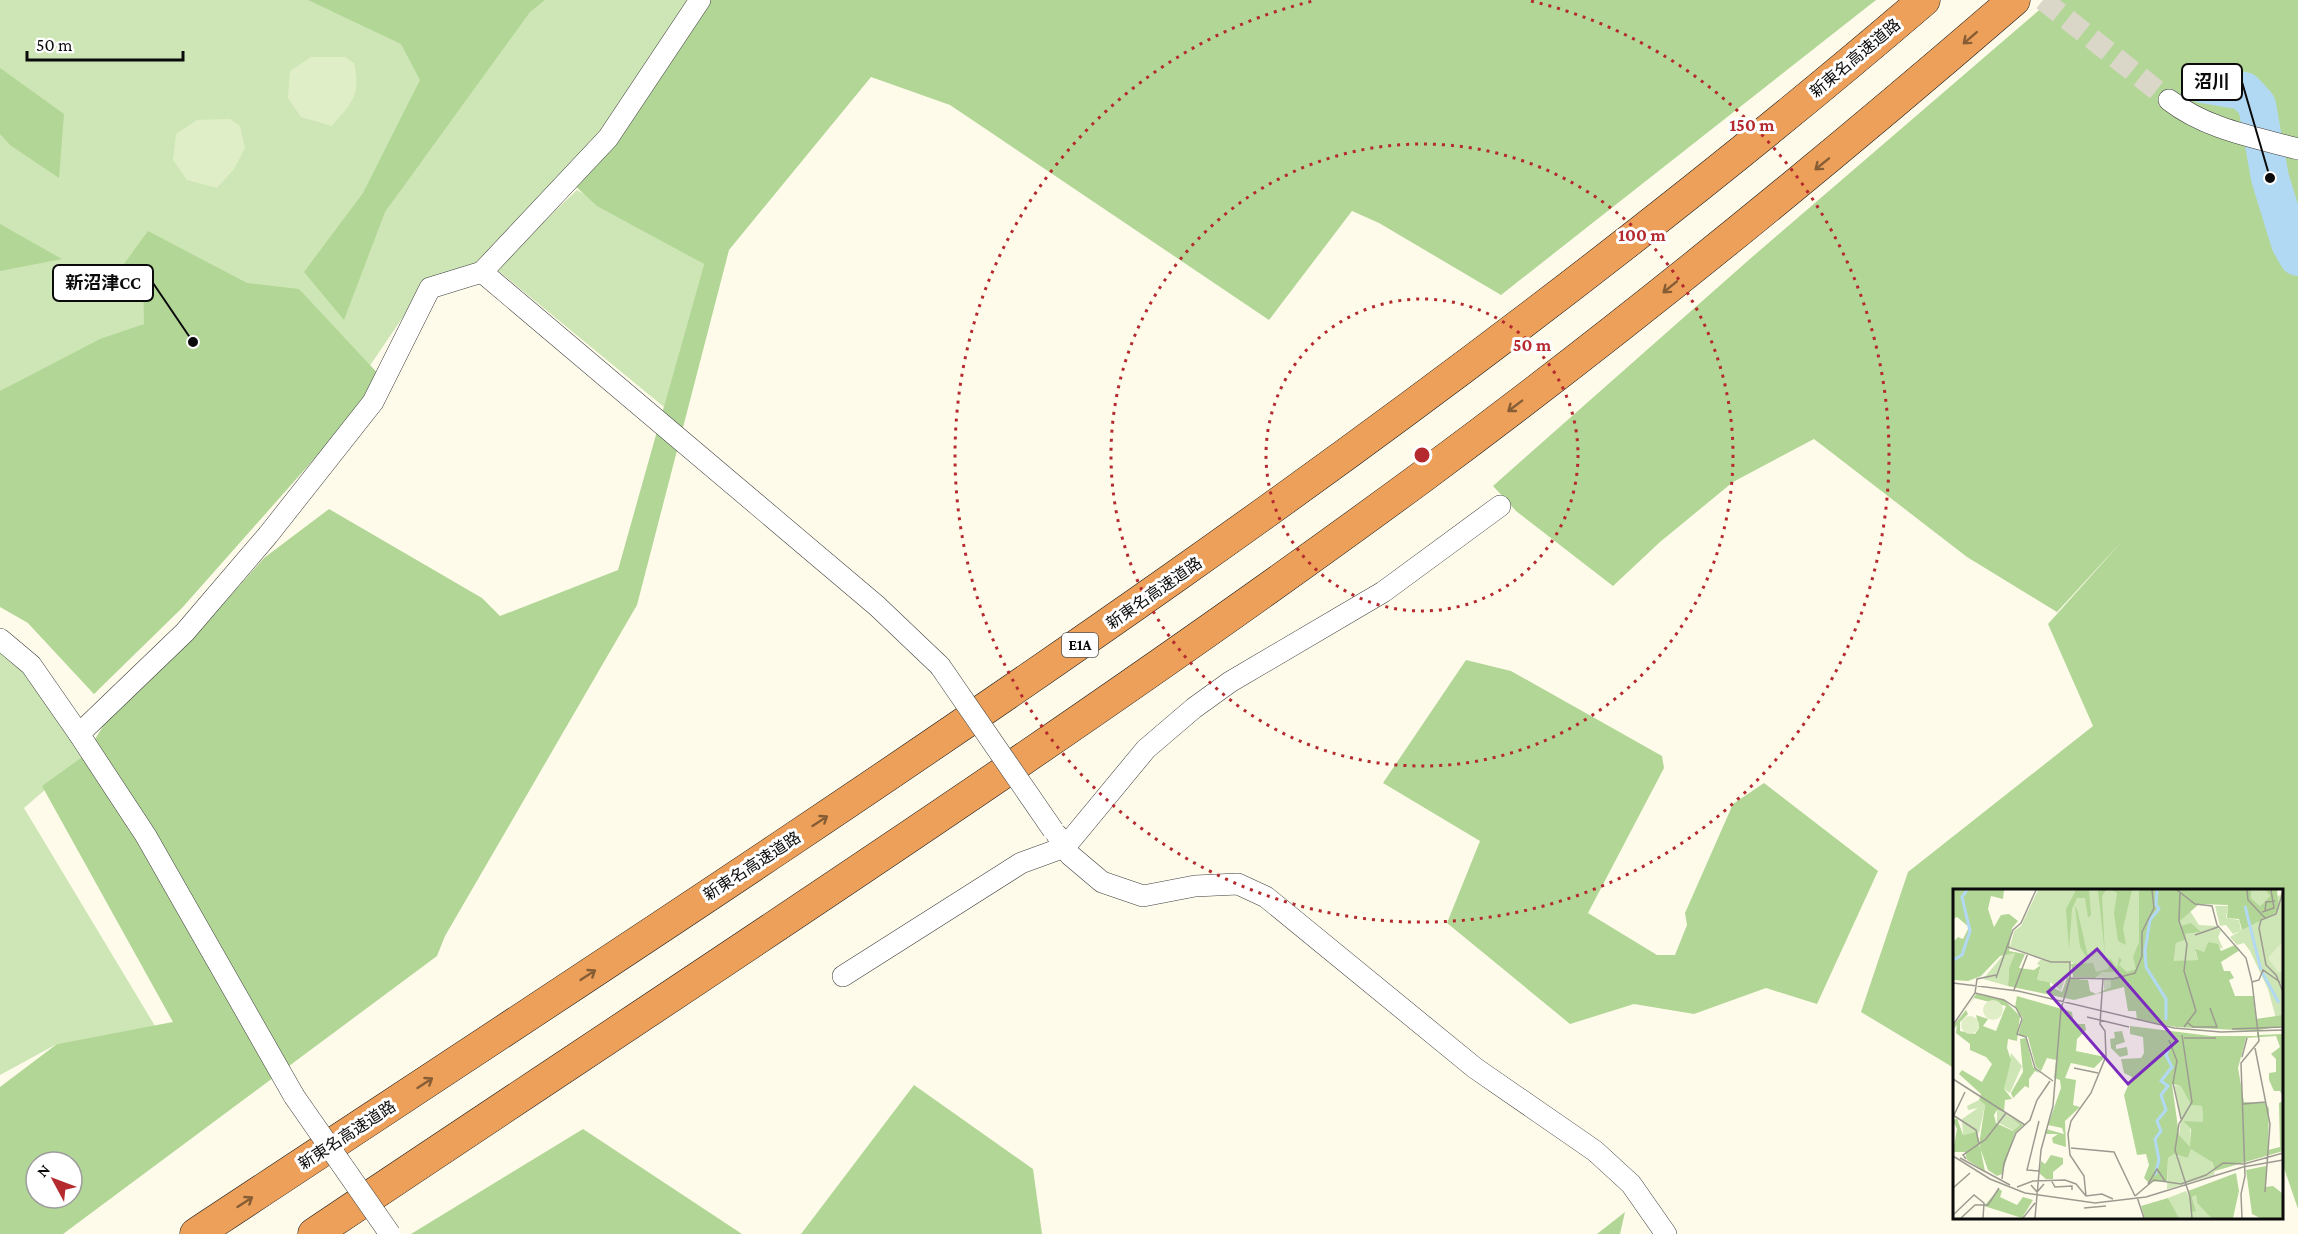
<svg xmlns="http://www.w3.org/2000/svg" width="2298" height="1234" viewBox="0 0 2298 1234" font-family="'Crimson Pro','Noto Sans JP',serif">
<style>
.green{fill:#cee6b6}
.forest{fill:#b2d696;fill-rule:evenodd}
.pitch{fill:#e0eec8}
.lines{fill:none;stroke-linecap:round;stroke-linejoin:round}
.river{stroke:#b2d9f3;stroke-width:38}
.minor-tunnel{stroke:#dad7c9;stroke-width:21;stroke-dasharray:21 10;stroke-linecap:butt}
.minor-casing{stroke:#3e3e3e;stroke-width:22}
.highway-casing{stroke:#1c1c1c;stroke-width:33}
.minor{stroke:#fff;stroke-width:21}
.highway{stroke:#eda059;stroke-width:32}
.minor-bridge-casing{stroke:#3e3e3e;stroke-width:22;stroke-linecap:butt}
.minor-bridge{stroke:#fff;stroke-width:21}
.oneway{stroke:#875d36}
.ring{fill:none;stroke:#b42a2e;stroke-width:3;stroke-dasharray:3 6}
.labels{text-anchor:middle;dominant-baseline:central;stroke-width:6;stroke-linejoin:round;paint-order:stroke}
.shield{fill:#fff;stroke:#545454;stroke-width:1.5}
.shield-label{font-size:15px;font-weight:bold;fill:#0b0b0b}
.street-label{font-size:16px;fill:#0b0b0b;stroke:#fff}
.inset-river{fill:none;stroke:#b2d9f3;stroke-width:3}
.inset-road{fill:none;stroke:#9d9b91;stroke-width:1.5}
.view{fill:#7b2cbf;fill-opacity:0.15;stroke:#7b2cbf;stroke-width:3}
.inset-edge{fill:none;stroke:#0b0b0b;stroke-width:3}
.centre{fill:#b42a2e;stroke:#fff;stroke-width:3}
.ring-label{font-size:18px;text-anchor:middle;font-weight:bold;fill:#b42a2e;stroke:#fff;stroke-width:6;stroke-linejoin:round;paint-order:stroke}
.leader{fill:none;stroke:#0b0b0b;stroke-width:2}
.callout-dot{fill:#0b0b0b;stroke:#fff;stroke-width:2}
.callout{fill:#fff;stroke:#0b0b0b;stroke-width:2}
.callout-label{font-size:18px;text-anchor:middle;font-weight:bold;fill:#0b0b0b}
</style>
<rect width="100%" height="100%" fill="#fefbea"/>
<g class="green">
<path d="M0,0H687L601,134L472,275L424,286L348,398L94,694L0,593Z"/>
<path d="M577,190L704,264L664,407L495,268Z"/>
<path d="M0,639L85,755L24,808L155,1026L57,1044L0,1075Z"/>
</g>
<g class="forest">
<path d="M308,0H545L530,12L385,212L344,320L304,272L363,193L420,80L401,44Z"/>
<path d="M700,0H1876L1501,295L1379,223L1352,211L1269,320L950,105L871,77L729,250L637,605L445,936L437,956L63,1234H0V1087L57,1044L173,1022L42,786L85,755L107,720L201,629L264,558L329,509L482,598L500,616L618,570L704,264L597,206L574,185ZM36,1162H72V1198H36Z"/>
<path d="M2051,0H2298V1209L2282,1162V890H1954V1068L1861,1012L1908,872L2093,726L2048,624L2125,538L2057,612L1967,557L1814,439L1733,482L1660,542L1613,586L1516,511L1493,486L1751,258Z"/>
<path d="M0,68L64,114L59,178L10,145L0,134Z"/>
<path d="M0,224L62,259L0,271Z"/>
<path d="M148,231L247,283L299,289L384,380L182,608L94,694L28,623L0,607V391L100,339L144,324L143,277L124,264Z"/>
<path d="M1466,660L1511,671L1662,756L1664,768L1588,913L1657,955H1675L1687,925L1685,913L1733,804L1764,783L1878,871L1817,1004L1766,988L1694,1014L1634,1004L1570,1024L1447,923L1480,841L1383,783Z"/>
<path d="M914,1085L1033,1169L1042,1234H801Z"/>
<path d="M583,1129L742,1234H411Z"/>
<path d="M1625,1212L1620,1234H1597Z"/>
</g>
<g class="pitch">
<path d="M311,57H345L354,63C361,96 352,102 332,126L301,117L288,98L290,71Z"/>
<path d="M230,119L240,126L245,148L234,169L217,188L187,180L173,160L176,134L197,120Z"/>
</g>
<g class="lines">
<path class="river" d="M2202,84L2244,91L2257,105L2270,178L2290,243L2298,257"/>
<path class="minor-tunnel" d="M2043,0L2169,100"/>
<g class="minor-casing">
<g id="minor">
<path d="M2169,100C2206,129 2254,137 2298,149"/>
<path d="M482,272L877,606L940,666"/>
<path d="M0,639L31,665L79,734"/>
<path d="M1057,835L1070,855L1102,882L1143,896L1195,886L1238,884L1266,897L1475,1068L1595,1151L1631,1184L1666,1234"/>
<path d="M843,976L1021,863L1065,847L1146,749L1194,708L1230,682L1383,592L1500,506"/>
<path d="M294,1096L146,836L79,734L185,632L268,535L373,402L430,288L482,272L608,138L700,0"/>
</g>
</g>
<g class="highway-casing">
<g id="highway">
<path d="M196,1234C787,843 1385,462 1924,0"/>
<path d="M314,1234C685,985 1062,742 1422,477C1626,326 1822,166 2014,0"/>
</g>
</g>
<use href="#minor" class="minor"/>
<use href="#highway" class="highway"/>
<g class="minor-bridge-casing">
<g id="minor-bridge">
<path d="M940,666L1053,830"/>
<path d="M294,1096L390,1234"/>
</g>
</g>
<use href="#minor-bridge" class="minor-bridge"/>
</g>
<defs><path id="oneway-shaft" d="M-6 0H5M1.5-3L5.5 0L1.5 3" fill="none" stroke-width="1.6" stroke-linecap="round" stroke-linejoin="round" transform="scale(1.5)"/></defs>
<g class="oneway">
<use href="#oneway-shaft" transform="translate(1970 38) rotate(139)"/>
<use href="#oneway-shaft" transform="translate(1822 164) rotate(141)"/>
<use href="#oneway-shaft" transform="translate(1670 287) rotate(141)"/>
<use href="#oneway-shaft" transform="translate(1515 406) rotate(143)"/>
<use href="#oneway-shaft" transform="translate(820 821) rotate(-33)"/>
<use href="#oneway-shaft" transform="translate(588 975) rotate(-33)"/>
<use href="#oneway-shaft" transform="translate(425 1083) rotate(-33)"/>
<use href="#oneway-shaft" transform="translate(245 1202) rotate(-33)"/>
</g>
<g class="ring">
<circle cx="1422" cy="455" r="156"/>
<circle cx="1422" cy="455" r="311"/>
<path d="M1531 1A467 467 0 1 1 1313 1"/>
</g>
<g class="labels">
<rect class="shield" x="1062" y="633" width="36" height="24" rx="4.5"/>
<g class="shield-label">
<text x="1080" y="645">E1A</text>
</g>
<g class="street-label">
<text transform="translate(1855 58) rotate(-40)">新東名高速道路</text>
<text transform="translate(1154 593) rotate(-35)">新東名高速道路</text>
<text transform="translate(752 866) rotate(-33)">新東名高速道路</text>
<text transform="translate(347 1135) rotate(-33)">新東名高速道路</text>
</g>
</g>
<g transform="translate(1953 889)">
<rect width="330" height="330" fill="#fefbea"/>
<path d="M85,1H188L185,75L180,86L157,90L158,98L151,101V89L140,88L118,73L117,90H112L108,102L97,93L84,91L88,77L84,75L87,71H95L57,58L61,42L68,37ZM298,1H312L317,7L307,17L298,9ZM330,3V131L324,133L315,100L297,62L291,54L284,56L277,48L287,42L280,45L273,36L267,37L262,17H275L273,29L286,31L288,41ZM237,22L246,36L263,37L268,42L265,48L270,60L255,53L251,63L242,62L245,71L221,73L223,54L232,45L247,43L228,37L226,33ZM52,64H62L56,79L55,97L30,90ZM58,164L69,177L57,204L51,200ZM228,196L238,216L249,217L250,233H231L237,239L238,259L258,272L262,282L261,286L214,300L215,269L221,265L235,269L238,260L226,247L228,231L221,197ZM26,211L32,216L26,244L10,246L9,230L25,219L15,221L14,217ZM44,221L50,223L67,236L61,242L44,233ZM233,302L243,322L239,308L243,306L244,314L258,329H225L215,309Z" fill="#cee6b6"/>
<path d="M0,1H51L50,10L38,7L35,20L41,38L48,26L56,25L65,32L59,39L56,62L72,65L66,79L81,81L88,76L84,91L97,93V97L109,103L114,89L135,91L137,102L143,105L158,98L157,90L167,87V83H149L142,89L120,88L118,75L140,74L143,83L155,80L157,69L164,79L166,68L169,71L166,76L174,83L183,80L180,68L186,53V1H298V9L307,17L317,7L312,1H324L326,20L322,24L289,41L286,30L274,29L275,16L246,15L226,33L228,37L238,34L248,43L232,45L233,50L223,54L221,72L245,71L242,60L251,63L255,53L265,55L268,62L282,56L287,61L268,73L271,82H277L281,89L276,91L282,107H300L303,130L330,126V137L306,141V146L330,145V208L327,202H321L316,191V184L323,183V170L318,165L327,158L323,147L293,149L285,179L291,213L313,214L316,220L315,261L327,258L326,214L330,212V262L262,282L259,273L238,260L235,269L221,265L215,269L214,292L195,293L191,289L196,276L193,265L184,266L171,206L179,188L171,184L168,170L188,169L191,164L190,148L177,145V137L258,147H304V142L223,138L184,131L183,122H175L171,98L121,111L55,97L56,79L62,64L47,67L28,87L15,92L0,91V53L5,48L10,50L16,38L4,28L0,30ZM219,195L228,197L238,216L249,217L250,233L230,232L238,240L237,258L226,246ZM123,1H136L138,26L135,29L132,9H124L119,20L116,60L113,20ZM145,1H153L149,7L152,66ZM159,1H179L170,39L173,56L165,52L161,24L164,4ZM122,17L124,20L136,72L127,58ZM23,105L51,111L67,127L64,152L55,150L54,159L58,171L51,200L59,210L52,211L51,223L44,221L41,226L43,234L60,242L67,236L53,225L70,236L62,244L49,285L44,287L35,281L26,256L32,216L26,211L28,205L6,185L9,181L29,193L39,175L33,168L17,161V155L3,144L4,136L0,141V137L13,121L15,125L7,133V142L22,145L26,139L23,126L35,130L30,137L43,142L53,117L21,109L13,121ZM64,107L119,123L121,135H132L133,141L124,150L123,162L152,168L141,179L118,174L112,189L123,191L120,216L127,218L112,232L113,258L100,254L99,249L105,245H92L93,240L111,245L109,239L95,236L108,199L107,191L101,189L103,171L94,169L88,182L83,178L75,148L65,146L70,129L62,118ZM169,142L172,153L163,156V160L174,158L175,166L167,168L158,159L157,150L162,149L161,143ZM73,149L80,178L87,184L82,182L76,190V199L72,197L60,209L58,204L70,183L67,150ZM4,229L10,246L24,243L32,282L14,271L12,263H0L4,240L0,232ZM98,266L110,269V275L100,283V290H93L86,284L88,272L92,275ZM313,277V298L320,297L329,304L330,329H307L299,325L293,281ZM283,284L286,302L280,329H258L244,314L243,306L239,308L243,322L238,323L235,302ZM46,300L49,302L47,308L64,316L70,308L80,311L69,329L31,317ZM215,309L226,329H192L188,317Z" fill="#b2d696" fill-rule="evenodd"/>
<path d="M330,52V83H325L315,69ZM30 121a10 10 0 1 1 20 0a10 10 0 1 1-20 0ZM8 136a9 9 0 1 1 18 0a9 9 0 1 1-18 0Z" fill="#e0eec8"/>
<path class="inset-river" d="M204,1L203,16L206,20L197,31L192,61L193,78L213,110V131M292,17L308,81M0,71L9,66L17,42L9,8L14,1M309,83L326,114M202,286L206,271L202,250L208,242L204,232L213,221L208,206L215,197L208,192L219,178L213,166L218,155"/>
<path class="inset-road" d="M224,1L242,15L259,17L264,36L293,69L299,93L306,152L288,174L292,287L288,305L289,329M294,1L295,11L312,29M227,3L226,32L234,55L231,82L243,122L231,138M330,3L323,25L308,31L306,39L313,76L323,86L330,103M312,22L313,13L322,12M309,23L321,19L318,1M242,46L265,38M55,58L98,73H117V89M43,89L60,41L68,34L83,1M299,93L306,91L310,81L327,93M0,94L65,102L221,139L268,143L330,141M61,101L75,64M22,104L51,111L63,119L69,130L64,145L73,148L82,179L100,192M134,128L176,138M235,134L240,138H264L257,119M0,136L22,104L24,90L43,86M279,140L330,138M229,146L239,213L226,235L222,261L237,308L239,329M231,149H263M216,151L224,172L220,194L228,230M302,159L317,235L312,303M289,168L294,149M121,179L145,184M0,190L72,236M290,215L312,213M0,226L23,241L26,255M1,226L12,203M86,232L74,281L86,282M118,259L161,263L182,307M0,267L37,290L72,304L142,314L193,308L290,278L330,271M7,269L57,296M13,270L10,266L33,250L53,224M49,290L51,274L63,244L77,231L84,211L97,192M98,291L102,298L119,297V301M195,295L204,280L212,292M78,296L84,303L91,295M64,298L80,292L112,291L123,295L133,307L149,305L160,310M0,299L17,284M133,307L131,287L117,266L115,245L118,232L138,204L153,167L152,142L147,135L150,89M182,307L201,291L228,295L253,286L270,274L291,275L330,264M184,308L191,329M131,319L153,317M0,326L21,306L31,314L30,329M8,329L22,316H35L46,299M70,329L82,314M82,329L88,261L100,217L108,120L117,89L160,90L182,84L189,67V43L201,19L199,1"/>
<path class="view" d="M144,60L224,152L175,195L95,103Z"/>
<rect width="330" height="330" class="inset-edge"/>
</g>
<circle cx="1422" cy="455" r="9" class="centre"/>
<g class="ring-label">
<text x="1752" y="131">150 m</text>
<text x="1642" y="241">100 m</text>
<text x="1532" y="351">50 m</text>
</g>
<path class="leader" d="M2270 178L2242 82M193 342L153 283"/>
<g class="callout-dot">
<circle cx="2270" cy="178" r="6"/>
<circle cx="193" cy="342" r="6"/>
</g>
<g class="callout">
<rect x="2182" y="64" width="60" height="36" rx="6"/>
<rect x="53" y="265" width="100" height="36" rx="6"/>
</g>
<g class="callout-label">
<text x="2212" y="88">沼川</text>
<text x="103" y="289">新沼津CC</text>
</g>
<g transform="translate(54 1180) rotate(311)"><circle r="28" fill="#ffffff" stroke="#9d9d9d" stroke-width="1.5"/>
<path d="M0-4.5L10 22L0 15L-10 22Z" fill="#b42a2e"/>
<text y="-9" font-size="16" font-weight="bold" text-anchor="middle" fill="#0b0b0b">N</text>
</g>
<path d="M27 51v9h156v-9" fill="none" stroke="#0b0b0b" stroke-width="3"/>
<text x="36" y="51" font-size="18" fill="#0b0b0b" stroke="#ffffff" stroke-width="4.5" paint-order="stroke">50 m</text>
</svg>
